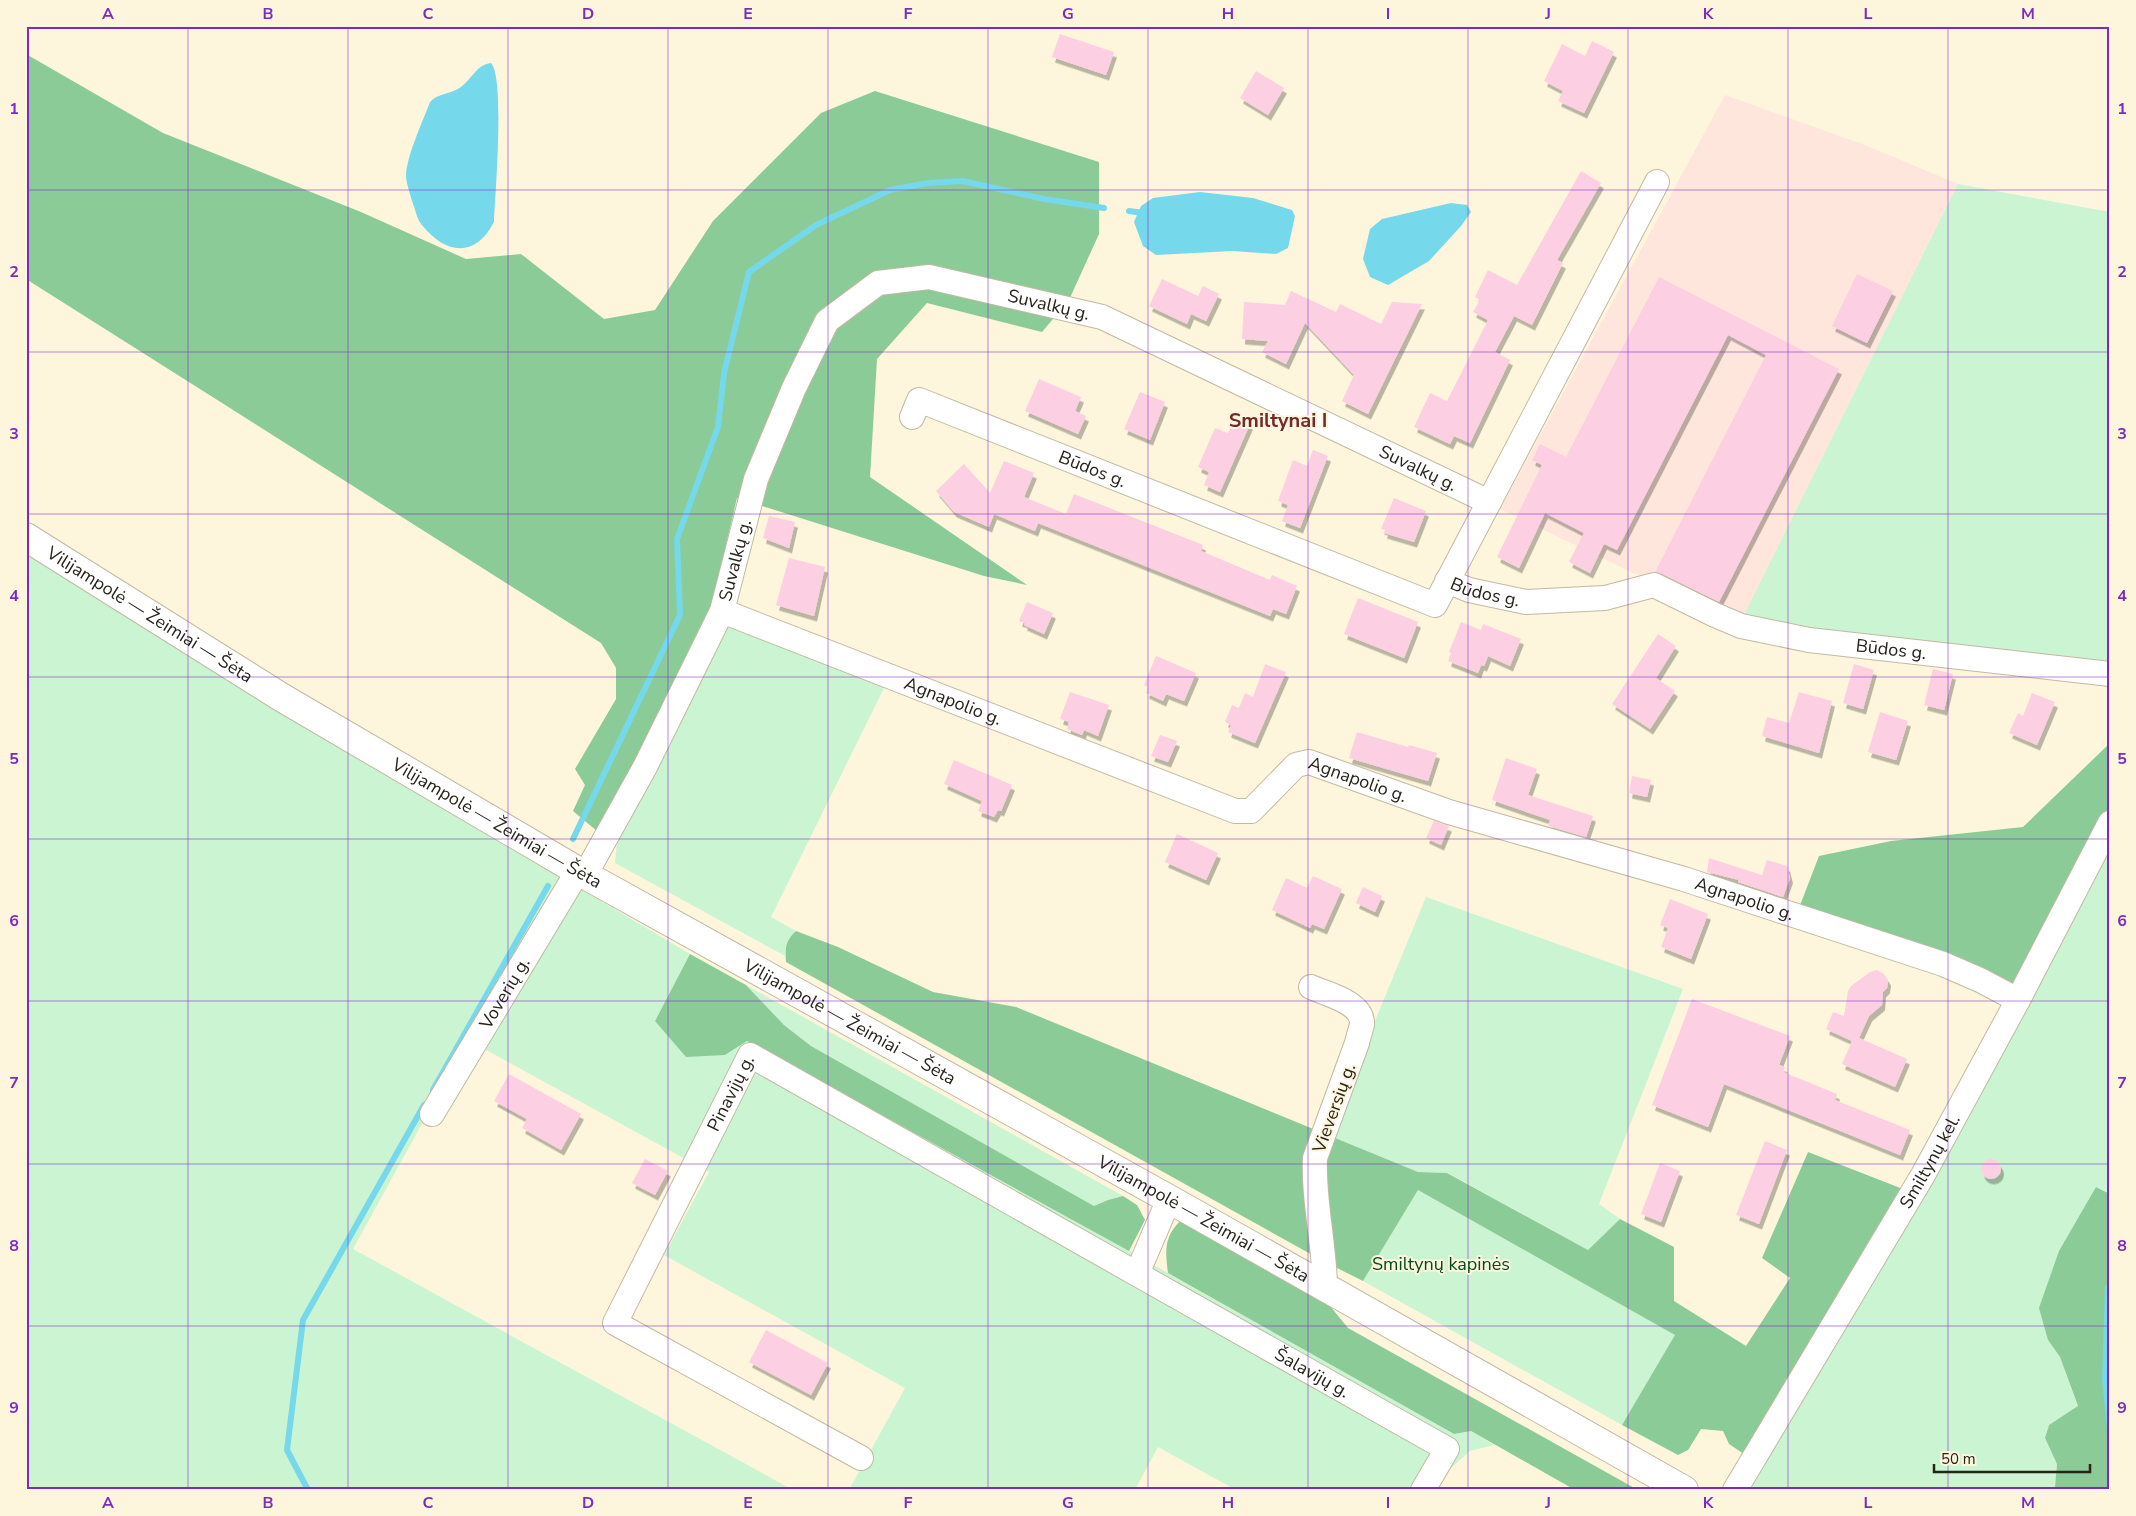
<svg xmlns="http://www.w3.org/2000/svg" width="2136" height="1516" viewBox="0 0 2136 1516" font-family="'Nunito Sans',sans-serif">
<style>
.industrial{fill:#fee6dc}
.green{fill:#cbf4d2}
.forest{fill:#8bcb98}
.water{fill:#75d8eb}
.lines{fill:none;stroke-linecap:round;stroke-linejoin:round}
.stream{stroke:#75d8eb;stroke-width:6}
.building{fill:#fdcfe3;filter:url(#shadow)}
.minor-casing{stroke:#c2b9a3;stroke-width:26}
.major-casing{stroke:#c2b9a3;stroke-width:30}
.minor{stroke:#fff;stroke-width:24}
.major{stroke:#fff;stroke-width:28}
.grid{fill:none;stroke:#7b2cbf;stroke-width:1;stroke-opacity:0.55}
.labels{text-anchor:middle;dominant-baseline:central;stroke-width:4;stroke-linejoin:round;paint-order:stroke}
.street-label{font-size:18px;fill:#27231b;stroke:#fef5dd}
.park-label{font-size:18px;fill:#004c1f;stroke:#fef5dd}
.quarter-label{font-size:20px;font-weight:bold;fill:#702a28;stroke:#fef5dd}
.neatline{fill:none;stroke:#7b2cbf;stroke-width:2}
.grid-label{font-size:16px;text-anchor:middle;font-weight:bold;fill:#7b2cbf}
</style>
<defs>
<filter id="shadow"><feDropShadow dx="3" dy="5.5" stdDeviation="0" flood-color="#0004"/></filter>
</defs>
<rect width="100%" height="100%" fill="#fef5dd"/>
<path class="industrial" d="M1725,95L1865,145L1958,184L1742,619L1654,583L1500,509Z"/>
<g class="green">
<path d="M1958,184L2110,212V668L1742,619Z"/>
<path d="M26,549L278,709L690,954L655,1021L725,1055L747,1041L1129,1251L1454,1434L1471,1431L1494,1445L1470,1451L1451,1468L1438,1490H1236L1158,1447L1135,1490H849L905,1388L664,1255L709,1172L468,1040L353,1249L793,1490H26Z"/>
<path d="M728,619L886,684L771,917L796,931C787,939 785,945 785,956L615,863L617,842Z"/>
<path d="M2110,839V1193L2096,1187L2048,1340L2060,1357L2078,1407L2049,1425L2045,1438L2057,1464L2055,1488L2045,1490H1747Z"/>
<path d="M1426,897L1683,989L1599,1204L1620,1219L1588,1250L1448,1173L1418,1172L1328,1135Z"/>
<path d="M746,985L1123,1196L1108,1200L1094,1206L811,1046L784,1025Z"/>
<path d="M1418,1190L1676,1335L1622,1425L1363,1281Z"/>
</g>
<g class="forest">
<path d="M26,54L163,133L361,212L466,259L521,254L604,319L655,310L713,221L821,113L875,91L1099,162V234L1069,300L1042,332L927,303L877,359L870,477L1027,585L984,576L737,498L712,604L637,765L597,831L573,811L585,785L575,769L616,699V668L601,643L26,279Z"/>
<path d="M2110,743V807L2020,988L1959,957L1799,908L1819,856L1891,841L2023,827Z"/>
<path d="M796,931L838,947L933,992L1016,1007L1418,1172L1447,1173L1588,1250L1620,1219L1674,1247V1301L1746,1346L1790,1278L1762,1258L1808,1152L1908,1191L1747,1456L1729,1444L1723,1431L1701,1429L1688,1450L1678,1455L1622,1425L1675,1335L1418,1190L1363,1281L1325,1262L786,962C785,948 785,941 796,931Z"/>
<path d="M690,954L746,985L784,1025L811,1046L1094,1206L1108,1200L1123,1196L1137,1205L1145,1220L1129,1251L747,1041L725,1055L686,1057L655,1021Z"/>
<path d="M2096,1187L2110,1194V1490H2045L2055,1487L2057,1464L2045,1438L2049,1425L2078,1406L2060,1357L2048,1340L2039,1308L2059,1251Z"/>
<path d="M1181,1220L1330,1306L1348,1328L1638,1490H1575L1471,1431L1454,1434L1168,1273C1165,1250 1164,1237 1181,1220Z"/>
</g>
<g class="water">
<path d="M491,63C505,77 495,196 494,222C475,259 445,254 422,225C417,220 415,208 412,201C410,193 406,183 406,175C407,155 423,121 430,102C438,93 452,94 461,87C473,78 476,65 491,63Z"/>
<path d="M1200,192L1253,198L1292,210L1295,216L1288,248L1276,254L1232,251L1156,255L1143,246L1134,222L1141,206L1153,198Z"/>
<path d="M1451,203L1467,205L1471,212L1461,226L1429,261L1388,285L1370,277L1363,259L1370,229L1382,219Z"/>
</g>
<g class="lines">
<g class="stream">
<path d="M1129,211L1143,213"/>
<path d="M573,839L680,615L677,539L718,427L724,373L749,272L816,225L890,190L928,183L963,181L1044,199L1104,208"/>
<path d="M433,1090L548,886"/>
<path d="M2110,1285L2108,1288L2105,1379L2110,1430"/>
<path d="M308,1490L287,1450L303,1320L424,1105"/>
</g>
</g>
<g class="building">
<path d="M1060,34L1114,52L1106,75L1052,57Z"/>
<path d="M1592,41L1614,52L1584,113L1558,101L1563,91L1544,81L1562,44L1585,56Z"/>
<path d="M1256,71L1284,88L1268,115L1240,98Z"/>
<path d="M1581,171L1601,183L1557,260L1563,263L1532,325L1514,316L1495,352L1510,360L1470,443L1454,436L1450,444L1414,427L1430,393L1447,401L1488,320L1473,312L1480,300L1475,297L1488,270L1517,285Z"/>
<path d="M1857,274L1893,291L1867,343L1832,326Z"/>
<path d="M1659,277L1839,369L1719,602L1660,573L1655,572L1766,355L1728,335L1617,550L1604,544L1590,573L1569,562L1584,533L1545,513L1519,568L1497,557L1542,465L1532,460L1540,444L1566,457Z"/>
<path d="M1162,279L1198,296L1203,286L1219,294L1206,321L1191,314L1187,324L1149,306Z"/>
<path d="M1291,291L1336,312L1340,304L1381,324L1392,302L1422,304L1368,414L1342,401L1354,375L1305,323L1286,364L1262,352L1268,341L1242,339L1244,302L1285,305Z"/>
<path d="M1039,379L1081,397L1075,411L1086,416L1078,434L1025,411Z"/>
<path d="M1140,392L1165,402L1150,440L1124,429Z"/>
<path d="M1235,417L1250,424L1220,492L1204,485L1209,472L1198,467L1215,428L1228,433Z"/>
<path d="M1313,450L1328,456L1300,528L1282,521L1288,505L1278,501L1293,460L1307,466Z"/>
<path d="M1004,461L1034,473L1024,497L1066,514L1074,494L1203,545L1201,551L1270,580L1272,575L1297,586L1286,614L1273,609L1270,616L1038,523L1035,531L994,514L989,527L954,512L936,491L964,464L990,493Z"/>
<path d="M1394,498L1426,511L1414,542L1384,533L1385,530L1381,529Z"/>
<path d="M769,516L795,522L789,548L763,538Z"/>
<path d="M789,558L825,567L814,616L776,605Z"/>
<path d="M1358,598L1418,622L1404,658L1344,634Z"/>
<path d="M1027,602L1053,613L1044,634L1024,625L1025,623L1019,621Z"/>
<path d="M1461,622L1481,630L1483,624L1521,639L1510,666L1488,656L1484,666L1481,665L1478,673L1448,661L1451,653L1449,652Z"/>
<path d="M1658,634L1676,646L1656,678L1675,691L1650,729L1612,704Z"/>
<path d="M1156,656L1196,673L1184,701L1166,694L1163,701L1146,693L1148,687L1144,685Z"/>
<path d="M1265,664L1286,672L1255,743L1228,732L1231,725L1225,722L1232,705L1239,708L1245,693L1253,697Z"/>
<path d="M1854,664L1874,670L1863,709L1843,703Z"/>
<path d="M1933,669L1953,674L1944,710L1924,705Z"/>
<path d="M1070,692L1109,705L1098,736L1084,730L1082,735L1067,729L1069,722L1060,719Z"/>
<path d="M1799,692L1832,701L1819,753L1762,736L1767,717L1789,723Z"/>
<path d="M2032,693L2055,702L2037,745L2009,733L2018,713L2023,716Z"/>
<path d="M1880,712L1908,721L1896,760L1868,752Z"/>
<path d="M1357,732L1408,747L1409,745L1437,753L1428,781L1349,758Z"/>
<path d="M1160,735L1177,741L1168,762L1151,756Z"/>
<path d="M1506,758L1537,769L1528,795L1593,816L1586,837L1548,826L1550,820L1492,800Z"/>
<path d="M954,760L1012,785L1001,811L998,810L994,817L978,811L982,801L944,784Z"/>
<path d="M1632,776L1651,780L1647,797L1629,793Z"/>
<path d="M1434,821L1449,826L1441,845L1426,838Z"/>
<path d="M1177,834L1218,853L1206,880L1165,862Z"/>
<path d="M1709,858L1762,875L1767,860L1787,866L1790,878L1783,897L1738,882L1739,880L1707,872Z"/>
<path d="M1313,876L1342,889L1324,929L1312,924L1310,928L1272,910L1286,878L1307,888Z"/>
<path d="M1363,887L1382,896L1375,912L1356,903Z"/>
<path d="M1670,899L1708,914L1691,959L1661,947L1668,928L1660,925Z"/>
<path d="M1877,970L1884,974L1888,980L1887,988L1883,992L1882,1005L1869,1016L1859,1038L1907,1059L1895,1087L1842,1064L1852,1041L1826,1029L1833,1012L1844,1016L1848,991L1851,986L1870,972Z"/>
<path d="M1692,999L1790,1036L1779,1065L1785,1067L1783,1072L1837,1094L1835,1100L1910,1130L1900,1155L1724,1084L1708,1127L1652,1105Z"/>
<path d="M509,1074L581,1114L561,1150L522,1128L527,1119L494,1101Z"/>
<path d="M1765,1141L1787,1150L1759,1224L1736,1215Z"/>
<circle cx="1991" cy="1169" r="10"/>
<path d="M645,1159L668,1171L655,1195L632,1183Z"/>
<path d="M1660,1163L1680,1171L1661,1222L1641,1214Z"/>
<path d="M766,1330L828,1363L811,1395L749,1362Z"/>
</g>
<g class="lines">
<g class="minor-casing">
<g id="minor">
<path id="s1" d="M912,417L919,400L1435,605L1657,182"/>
<path id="s2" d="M1447,581L1469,590L1526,602L1605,598L1654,585L1715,615L1741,626L1809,640L2110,674"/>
<path id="s3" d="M722,611L1235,811H1251L1296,765L1309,762L1449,812L1684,879L1943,964L1980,980L2018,1000"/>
<path id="s4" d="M585,875L645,767L722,611L756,479L794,388L827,321L878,283L929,277L1102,317L1489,502"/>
<path d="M1311,987C1326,994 1363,1002 1362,1024C1361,1030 1358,1037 1357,1043L1315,1158C1313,1202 1325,1245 1325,1289"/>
<path id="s5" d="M432,1114L578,871"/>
<path id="s6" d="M1137,1274L1447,1449L1423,1490"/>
<path id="s7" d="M861,1458L615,1323L750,1055L1137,1274L1169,1199"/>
<path id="s8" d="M1735,1490L1923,1175L2018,1000L2110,823"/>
</g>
</g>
<g class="major-casing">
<g id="major">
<path id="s9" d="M26,537L281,697L578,871L1169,1199L1684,1490"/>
</g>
</g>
<use href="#minor" class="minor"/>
<use href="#major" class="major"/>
</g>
<path class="grid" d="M188,26V1490M348,26V1490M508,26V1490M668,26V1490M828,26V1490M988,26V1490M1148,26V1490M1308,26V1490M1468,26V1490M1628,26V1490M1788,26V1490M1948,26V1490M26,190H2110M26,352H2110M26,514H2110M26,677H2110M26,839H2110M26,1001H2110M26,1164H2110M26,1326H2110"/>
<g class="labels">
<g class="street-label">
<text stroke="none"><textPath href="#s4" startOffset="845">Suvalkų g.</textPath></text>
<text stroke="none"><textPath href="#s4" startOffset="1250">Suvalkų g.</textPath></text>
<text stroke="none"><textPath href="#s1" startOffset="205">Būdos g.</textPath></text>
<text stroke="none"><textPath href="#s4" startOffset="350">Suvalkų g.</textPath></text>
<text stroke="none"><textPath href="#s2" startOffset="40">Būdos g.</textPath></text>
<text stroke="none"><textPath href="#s9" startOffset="146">Vilijampolė — Žeimiai — Šėta</textPath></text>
<text stroke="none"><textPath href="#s2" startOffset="460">Būdos g.</textPath></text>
<text stroke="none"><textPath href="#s3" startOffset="248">Agnapolio g.</textPath></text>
<text stroke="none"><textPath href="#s3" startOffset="696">Agnapolio g.</textPath></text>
<text stroke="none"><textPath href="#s9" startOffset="551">Vilijampolė — Žeimiai — Šėta</textPath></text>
<text stroke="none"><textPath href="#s3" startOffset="1101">Agnapolio g.</textPath></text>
<text stroke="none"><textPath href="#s5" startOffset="141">Voverių g.</textPath></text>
<text stroke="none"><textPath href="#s9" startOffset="956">Vilijampolė — Žeimiai — Šėta</textPath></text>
<text stroke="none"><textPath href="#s7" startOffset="538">Pinavijų g.</textPath></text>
<text transform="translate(1334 1108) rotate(-70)">Vieversių g.</text>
<text stroke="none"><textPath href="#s8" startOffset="382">Smiltynų kel.</textPath></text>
<text stroke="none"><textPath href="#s9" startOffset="1361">Vilijampolė — Žeimiai — Šėta</textPath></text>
<text stroke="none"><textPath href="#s6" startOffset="201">Šalavijų g.</textPath></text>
</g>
<g class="park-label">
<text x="1441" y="1264">Smiltynų kapinės</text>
</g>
<g class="quarter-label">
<text x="1278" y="420">Smiltynai I</text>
</g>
</g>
<rect width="2136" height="1516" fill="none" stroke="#fef5dd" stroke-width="55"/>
<path d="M1934 1464v8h156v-8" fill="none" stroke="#27231b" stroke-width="2.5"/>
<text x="1941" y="1464" font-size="15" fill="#27231b" stroke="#fef5dd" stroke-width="4" paint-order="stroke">50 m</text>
<rect x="28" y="28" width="2080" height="1460" class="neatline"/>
<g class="grid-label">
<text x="108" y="19">A</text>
<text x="268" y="19">B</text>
<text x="428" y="19">C</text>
<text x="588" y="19">D</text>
<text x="748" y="19">E</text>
<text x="908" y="19">F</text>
<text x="1068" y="19">G</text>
<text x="1228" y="19">H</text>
<text x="1388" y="19">I</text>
<text x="1548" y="19">J</text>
<text x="1708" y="19">K</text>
<text x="1868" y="19">L</text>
<text x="2028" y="19">M</text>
<text x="14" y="114">1</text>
<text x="2122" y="114">1</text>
<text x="14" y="277">2</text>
<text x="2122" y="277">2</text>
<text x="14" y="439">3</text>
<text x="2122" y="439">3</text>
<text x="14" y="601">4</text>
<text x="2122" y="601">4</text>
<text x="14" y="764">5</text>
<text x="2122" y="764">5</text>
<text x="14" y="926">6</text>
<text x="2122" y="926">6</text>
<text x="14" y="1088">7</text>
<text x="2122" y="1088">7</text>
<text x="14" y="1251">8</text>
<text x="2122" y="1251">8</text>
<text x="14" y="1413">9</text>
<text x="2122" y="1413">9</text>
<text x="108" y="1508">A</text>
<text x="268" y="1508">B</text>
<text x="428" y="1508">C</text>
<text x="588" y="1508">D</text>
<text x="748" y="1508">E</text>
<text x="908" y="1508">F</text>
<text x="1068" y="1508">G</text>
<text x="1228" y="1508">H</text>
<text x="1388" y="1508">I</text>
<text x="1548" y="1508">J</text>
<text x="1708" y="1508">K</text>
<text x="1868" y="1508">L</text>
<text x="2028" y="1508">M</text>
</g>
</svg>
